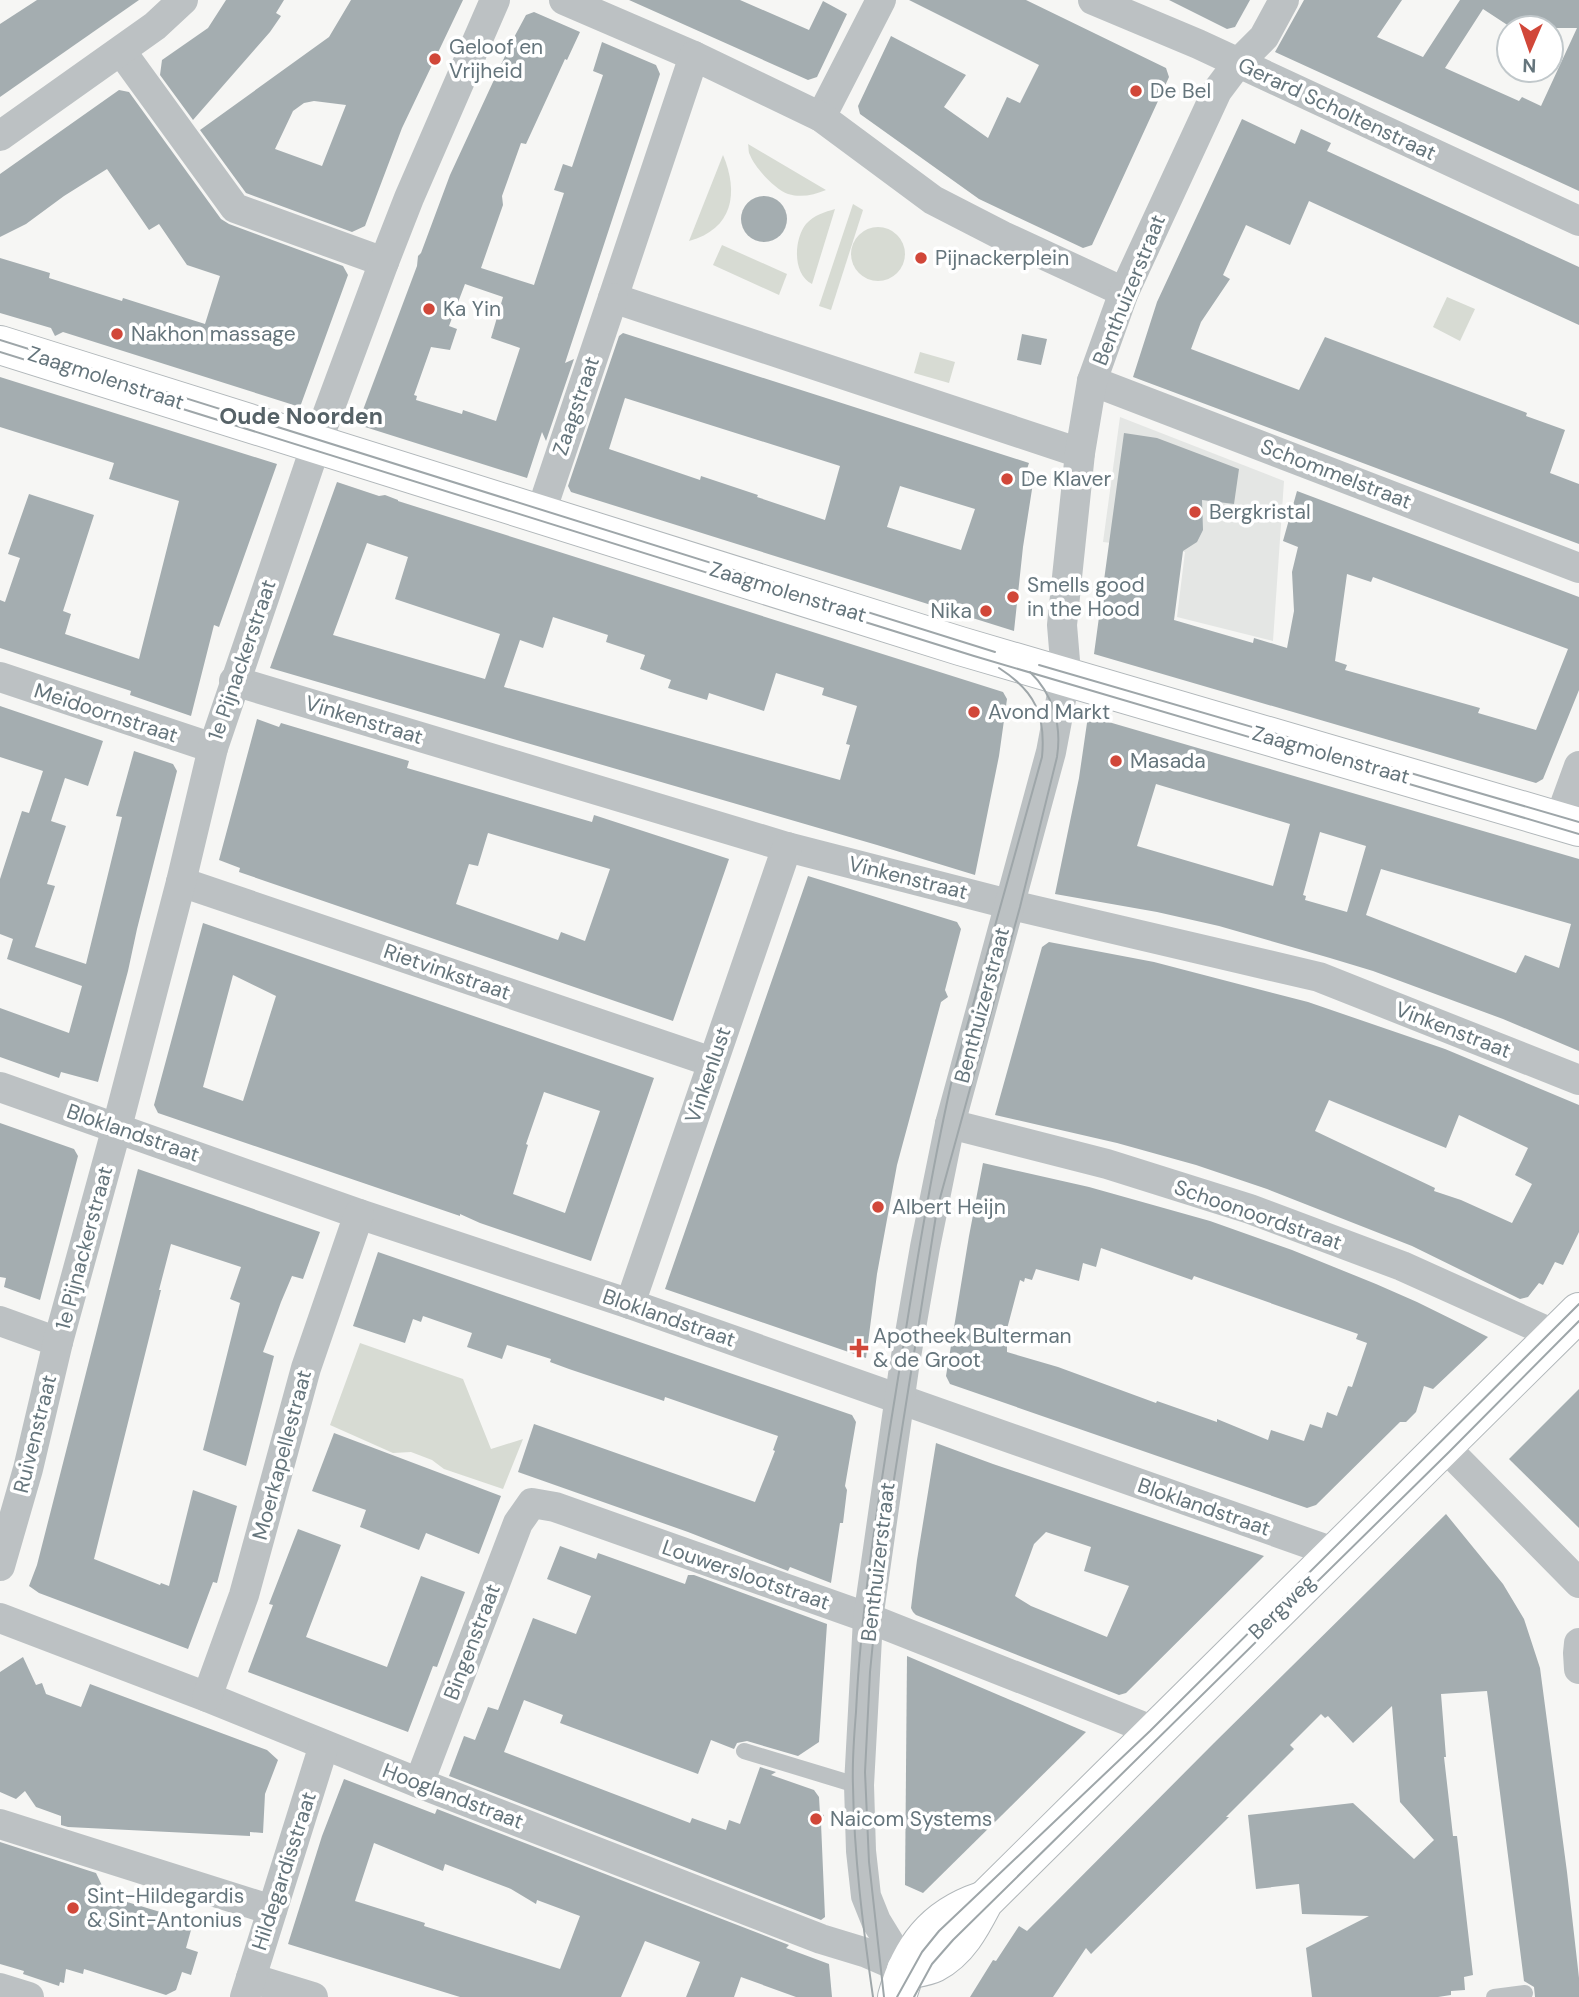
<svg xmlns="http://www.w3.org/2000/svg" width="1579" height="1997" viewBox="0 0 1579 1997" font-family="'DM Sans',sans-serif">
<style>
.built{fill:#e4e6e4}
.green{fill:#d7dbd3}
.building{fill:#a4adb0;fill-rule:evenodd}
.lines{fill:none;stroke-linecap:round;stroke-linejoin:round}
.secondary-casing{stroke:#b1b7ba;stroke-width:40}
.lane{stroke:#bcc1c3;stroke-width:16}
.street{stroke:#bcc1c3;stroke-width:30}
.secondary{stroke:#fff;stroke-width:38}
.tram{stroke:#9ea6a9;stroke-width:2}
.poi-dot{fill:#d14739;stroke:#fff;stroke-width:2.5}
.labels{text-anchor:middle;dominant-baseline:central;stroke-width:7;stroke-linejoin:round;paint-order:stroke}
.poi-label{font-size:21px;fill:#65757c;stroke:#fff;text-anchor:start}
.street-label{font-size:21px;fill:#65757c;stroke:#fff}
.neighbourhood-label{font-size:23px;font-weight:bold;fill:#566267;stroke:#fff}
</style>
<rect width="100%" height="100%" fill="#f6f6f4"/>
<path class="built" d="M1120,417L1284,481L1273,641L1177,617L1185,552L1103,542Z"/>
<g class="green">
<path d="M748,144L826,190C814,195 801,198 788,194C775,189 755,168 750,155C748,152 749,148 748,144Z"/>
<path d="M723,155C739,193 733,229 689,241Z"/>
<path d="M853,204L863,210L831,310L819,306Z"/>
<path d="M835,209L812,284C792,274 794,239 806,224C814,215 825,212 835,209Z"/>
<circle cx="878" cy="254" r="27"/>
<path d="M722,245L787,274L779,295L713,265Z"/>
<path d="M1447,297L1475,309L1460,341L1433,327Z"/>
<path d="M920,352L955,362L949,383L914,373Z"/>
<path d="M360,1343L463,1379L491,1449L523,1439L503,1489L444,1469L432,1460L411,1452L393,1453L330,1425Z"/>
</g>
<g class="building">
<path d="M37,0H139L0,97V24Z"/>
<path d="M226,0H284L276,13L281,16L270,32L193,120L160,75L162,60L208,28Z"/>
<path d="M351,0H463L402,128L365,226L352,232L246,193L200,130L329,37ZM314,101L346,105L322,166L275,149L293,111L304,103Z"/>
<path d="M629,0H740L809,30L823,1L847,14L817,77L808,80Z"/>
<path d="M909,0H1026L1166,68L1169,77L1092,245L1083,248L979,199L860,114L858,106L891,36L966,75L944,107L988,138L1007,97L1020,103L1039,65Z"/>
<path d="M1169,0H1250L1235,27L1227,29Z"/>
<path d="M1304,0H1402L1377,37L1423,57L1460,0H1579V191L1275,52ZM1483,9L1512,28H1577L1541,106L1522,97L1519,101L1445,68Z"/>
<path d="M534,12L580,32L567,60L565,59L526,144L521,143L502,196L503,205L481,268L534,285L564,193L554,190L563,164L572,167L603,75L593,71L602,42L656,65L660,74L565,363L574,359L546,441L542,432L527,478L365,427L360,418L417,266L418,256L421,253L450,175L511,43L526,15ZM465,284L503,297L491,338L520,348L496,421L463,410L462,414L416,400L417,396L414,395L431,347L450,350L457,329L449,326Z"/>
<path d="M119,90L129,92L221,219L229,224L343,266L348,275L300,407L63,332L55,336L51,328L0,313V258L50,273L49,278L122,301L123,298L205,324L220,276L187,265L159,224L149,230L107,169L64,196L26,224L0,237V174Z"/>
<path d="M1242,119L1295,144L1301,129L1331,143L1327,151L1579,267V325L1309,201L1290,245L1246,225L1223,275L1230,279L1201,322L1191,349L1299,390L1325,337L1527,413L1526,416L1565,430L1550,473L1579,484V544L1133,377L1157,302Z"/>
<circle cx="764" cy="219" r="23"/>
<path d="M623,333L1029,463L1027,469L1035,470L1023,547L1014,631L571,492L568,486L619,336ZM625,398L840,466L825,520L757,497L758,495L701,476L700,480L609,449ZM900,486L975,509L961,550L887,527Z"/>
<path d="M1022,334L1047,339L1041,365L1017,360Z"/>
<path d="M0,377L277,464L219,627L214,625L191,716L130,695L131,691L0,648V600L5,602L20,558L8,554L29,494L94,515L63,611L71,614L65,634L139,659L179,501L109,479L114,463L0,427Z"/>
<path d="M1124,433L1157,438L1239,469L1234,504L1202,500L1203,530L1197,542L1183,551L1174,620L1253,643L1254,638L1287,648L1294,611L1292,572L1298,547L1283,541L1297,491L1579,597V690L1543,779L1536,783L1094,654ZM1347,574L1371,582L1373,577L1568,649L1536,730L1478,713L1480,708L1345,670L1347,665L1335,661Z"/>
<path d="M337,482L379,496L385,495L398,500V501L1003,692L1007,699L999,756L975,875L877,845L270,668ZM367,543L408,557L395,599L500,634L485,679L333,635ZM553,617L608,635L606,642L645,655L640,669L671,680L668,688L707,700L709,693L764,711L776,673L824,688L822,695L857,706L846,744L850,745L840,780L504,687L520,640L543,648Z"/>
<path d="M0,706L103,741L88,786L65,778L51,821L66,826L47,884L55,886L35,947L86,964L122,817L116,816L134,751L173,764L177,771L137,929L128,971L98,1082L61,1072L59,1078L0,1057V1008L69,1033L82,986L7,959L13,939L0,934V879L22,811L29,813L43,771L0,757Z"/>
<path d="M1088,716L1579,859V1051L1503,1019L1373,971L1330,958L1219,926L1157,912L1055,894L1079,778ZM1156,784L1290,824L1273,886L1137,846ZM1320,832L1366,846L1347,912L1305,900L1306,896L1303,895ZM1381,869L1571,924L1559,968L1525,955L1516,973L1366,915Z"/>
<path d="M257,719L279,727L281,723L409,761L407,768L592,822L594,815L729,859L673,1021L239,872L240,868L219,860ZM488,833L610,869L585,941L561,932L558,940L456,904L469,864L478,866Z"/>
<path d="M808,876L957,922L961,929L945,990L948,997L941,1002L897,1165L877,1274L866,1358L665,1289Z"/>
<path d="M203,923L654,1078L591,1261L480,1223L460,1214V1216L158,1113L154,1105ZM233,975L276,996L243,1101L203,1087ZM544,1092L600,1111L565,1213L513,1194L528,1145L526,1144Z"/>
<path d="M1049,942L1154,962L1308,1002L1445,1049L1579,1105V1232L1563,1265L1555,1262L1543,1285L1539,1283L1528,1297L1520,1299L1412,1246L1267,1189L1196,1165L1117,1143L995,1115L1042,947ZM1329,1100L1446,1148L1459,1115L1528,1148L1515,1175L1532,1184L1512,1223L1461,1200L1434,1191L1435,1188L1315,1131Z"/>
<path d="M0,1123L74,1149L78,1156L40,1300L4,1287L6,1278L0,1277Z"/>
<path d="M983,1163L1089,1187L1210,1221L1292,1250L1376,1284L1417,1302L1488,1337L1433,1389L1424,1386L1416,1412L1406,1422H1400L1316,1505L1307,1508L950,1384L946,1376L969,1236ZM1101,1248L1192,1280L1194,1276L1358,1334L1356,1339L1367,1343L1352,1387L1348,1386L1337,1416L1327,1412L1322,1428L1310,1424L1304,1441L1271,1430L1268,1440L1217,1419V1422L1157,1401L1156,1403L1058,1367L1007,1352V1344H1003L1020,1280L1024,1282L1025,1278L1032,1280L1036,1269L1079,1281L1083,1263L1096,1267Z"/>
<path d="M138,1169L320,1232L303,1279L292,1276L281,1302L263,1352L274,1356L246,1466L203,1450L240,1303L230,1299L241,1267L171,1244L159,1290H161L94,1559L160,1585L161,1583L169,1586L193,1490L237,1506L217,1583L213,1582L188,1649L39,1593L29,1586L37,1565Z"/>
<path d="M378,1252L852,1415L856,1422L845,1486L847,1490L843,1523H840L831,1583L790,1567L788,1571L688,1532L518,1472L534,1424L755,1502L775,1451L773,1450L778,1436L665,1397L664,1401L569,1369L550,1362L551,1359L507,1345L502,1359L467,1347L472,1333L423,1316L421,1322L413,1319L405,1343L353,1326Z"/>
<path d="M1579,1389V1528L1509,1459Z"/>
<path d="M334,1433L501,1496L479,1554L426,1533L419,1550L360,1527L366,1510L312,1491Z"/>
<path d="M936,1443L993,1464L1264,1556L1126,1693L1119,1695L916,1615L913,1612L911,1608L917,1560ZM1046,1532L1091,1547L1084,1571L1129,1586L1107,1637L1031,1606L1015,1596L1034,1544Z"/>
<path d="M1446,1514L1503,1584L1524,1619L1540,1668L1567,1872L1579,1978V1997H1535L1534,1987L1524,1981L1487,1691L1441,1694L1446,1757H1444L1453,1836H1457L1473,1975L1464,1977L1465,1990L1451,1991V1995L1438,1997H1312L1306,1948L1369,1916L1302,1914L1299,1884L1256,1889L1248,1815L1353,1803L1414,1859L1434,1840L1400,1802L1392,1706L1353,1743L1328,1716L1325,1718L1321,1714L1290,1745L1294,1749L1226,1817H1229L1091,1954L1086,1948L1053,1997H970L993,1960L996,1961L1019,1926L1027,1931L1214,1743Z"/>
<path d="M298,1529L341,1545L306,1637L387,1667L421,1576L465,1592L437,1667L433,1666L408,1732L248,1672L273,1605L269,1604Z"/>
<path d="M560,1546L596,1559L598,1553L685,1584L688,1575H694L827,1624L819,1742L798,1756L747,1741L737,1743L734,1749L711,1740L698,1774L560,1723L563,1715L524,1700L504,1752L690,1823L692,1818L726,1830L729,1820L740,1824L760,1767L776,1772L771,1775L814,1790L819,1797L820,1814L824,1815L821,1823L825,1917L821,1920L449,1776L464,1736L475,1740L488,1707L498,1710L533,1618L576,1634L591,1596L547,1579Z"/>
<path d="M907,1656L1086,1732L923,1893L905,1885Z"/>
<path d="M23,1657L36,1685L42,1683L46,1694L81,1707L90,1684L267,1750L278,1760L265,1794L263,1833L250,1832V1836L68,1827L61,1825V1816L36,1807L25,1791L16,1799L0,1792V1672Z"/>
<path d="M344,1779L435,1814L437,1809L789,1945L786,1948L829,1964L832,1997H796L741,1977L734,1997H686L700,1962L645,1941L621,1997H460L288,1944L322,1836ZM374,1843L443,1871L445,1864L511,1889L536,1904L537,1900L580,1916L560,1969L424,1926L425,1923L355,1901Z"/>
<path d="M0,1842L96,1873L107,1896L187,1920L191,1930L186,1948L198,1952L191,1975L182,1972L176,1990L166,1995L84,1969L83,1974L66,1969L64,1983L60,1982L59,1986L23,1974L24,1971L0,1964Z"/>
</g>
<g class="lines">
<g class="secondary-casing">
<g id="secondary">
<path d="M0,345L960,646L1579,827"/>
<path d="M906,1970C915,1968 926,1967 934,1963C959,1950 972,1924 984,1901L1579,1312"/>
<path d="M897,1997C910,1949 934,1917 982,1901"/>
</g>
</g>
<g class="lane">
<path d="M744,1751L853,1784L859,1785"/>
<path d="M1494,1997L1525,1993"/>
</g>
<g class="street">
<path d="M564,0L694,56"/>
<path d="M1093,0L1198,44L1579,221"/>
<path d="M121,51L235,208L384,262"/>
<path d="M821,117L881,0"/>
<path d="M0,136L155,26L183,0"/>
<path d="M1092,381L1579,568"/>
<path d="M1080,453L613,298L694,56L821,117L933,200L1003,236L1124,292"/>
<path d="M540,515L613,298"/>
<path d="M0,677L213,748"/>
<path d="M234,681L787,847L1020,907L1319,977L1579,1080"/>
<path d="M1559,821L1579,766"/>
<path d="M181,882L712,1062"/>
<path d="M0,1087L359,1214L630,1304L1336,1553"/>
<path d="M950,1124L1107,1164L1250,1209L1402,1266L1551,1333L1555,1336"/>
<path d="M630,1304L787,847"/>
<path d="M0,1321L58,1342"/>
<path d="M1444,1446L1579,1583"/>
<path d="M0,1566L28,1469L58,1342L117,1127L181,882L213,748L316,445L384,262L409,198L495,0"/>
<path d="M0,1618L207,1697L419,1783L821,1939L867,1953L906,1970"/>
<path d="M1579,1643L1578,1653L1579,1669"/>
<path d="M207,1697L244,1595L306,1368L359,1214"/>
<path d="M419,1783L518,1523L532,1503L555,1507L863,1616L1154,1731"/>
<path d="M0,1824L272,1910"/>
<path d="M906,1970L876,1921L866,1896L861,1851L859,1785L868,1619L904,1368L925,1247L950,1124L1051,752L1066,673L1062,625L1080,453L1092,381L1124,292L1217,91L1238,63L1264,37L1284,0"/>
<path d="M251,1978L313,1997"/>
<path d="M0,1988L29,1997"/>
<path d="M245,1997L324,1745"/>
</g>
<use href="#secondary" class="secondary"/>
<g class="tram">
<path d="M0,340L995,652"/>
<path d="M0,352L974,656L1579,834"/>
<path d="M1039,665L1579,822"/>
<path d="M873,1997C863,1927 854,1856 853,1786C852,1761 854,1736 856,1712C861,1606 878,1501 895,1397C912,1292 928,1187 951,1084L1042,757C1046,715 1035,691 999,668"/>
<path d="M884,1997L869,1862L865,1772L870,1672L881,1561L937,1209L1020,907L1057,757C1062,725 1053,694 1030,672"/>
<path d="M897,1997L922,1952L939,1931L1150,1731L1579,1304"/>
<path d="M914,1997L932,1964L953,1940L1449,1452L1579,1321"/>
</g>
</g>
<g class="poi-dot">
<circle cx="435" cy="59" r="7"/>
<circle cx="1136" cy="91" r="7"/>
<circle cx="921" cy="258" r="7"/>
<circle cx="429" cy="309" r="7"/>
<circle cx="117" cy="334" r="7"/>
<circle cx="1007" cy="479" r="7"/>
<circle cx="1195" cy="512" r="7"/>
<circle cx="1013" cy="597" r="7"/>
<circle cx="986" cy="611" r="7"/>
<circle cx="974" cy="712" r="7"/>
<circle cx="1116" cy="761" r="7"/>
<circle cx="878" cy="1207" r="7"/>
<path d="M855.5 1337.5h7v7h7v7h-7v7h-7v-7h-7v-7h7z"/>
<circle cx="816" cy="1819" r="7"/>
<circle cx="73" cy="1908" r="7"/>
</g>
<g class="labels">
<g class="poi-label">
<text x="449" y="47">Geloof en<tspan x="449" dy="24">Vrijheid</tspan></text>
<text x="1150" y="91">De Bel</text>
<text x="935" y="258">Pijnackerplein</text>
<text x="443" y="309">Ka Yin</text>
<text x="131" y="334">Nakhon massage</text>
<text x="1021" y="479">De Klaver</text>
<text x="1209" y="512">Bergkristal</text>
<text x="1027" y="585">Smells good<tspan x="1027" dy="24">in the Hood</tspan></text>
<text x="972" y="611" text-anchor="end">Nika</text>
<text x="988" y="712">Avond Markt</text>
<text x="1130" y="761">Masada</text>
<text x="892" y="1207">Albert Heijn</text>
<text x="873" y="1336">Apotheek Bulterman<tspan x="873" dy="24">&amp; de Groot</tspan></text>
<text x="830" y="1819">Naicom Systems</text>
<text x="87" y="1896">Sint-Hildegardis<tspan x="87" dy="24">&amp; Sint-Antonius</tspan></text>
</g>
<g class="street-label">
<text transform="translate(1337 109) rotate(25)">Gerard Scholtenstraat</text>
<text transform="translate(1129 290) rotate(-68)">Benthuizerstraat</text>
<text transform="translate(106 378) rotate(18)">Zaagmolenstraat</text>
<text transform="translate(576 406) rotate(-71)">Zaagstraat</text>
<text transform="translate(1336 474) rotate(21)">Schommelstraat</text>
<text transform="translate(788 592) rotate(17)">Zaagmolenstraat</text>
<text transform="translate(242 660) rotate(-71)">1e Pijnackerstraat</text>
<text transform="translate(106 713) rotate(18)">Meidoornstraat</text>
<text transform="translate(364 720) rotate(17)">Vinkenstraat</text>
<text transform="translate(1331 755) rotate(16)">Zaagmolenstraat</text>
<text transform="translate(908 878) rotate(14)">Vinkenstraat</text>
<text transform="translate(447 972) rotate(19)">Rietvinkstraat</text>
<text transform="translate(982 1005) rotate(-75)">Benthuizerstraat</text>
<text transform="translate(1453 1030) rotate(21)">Vinkenstraat</text>
<text transform="translate(708 1075) rotate(-71)">Vinkenlust</text>
<text transform="translate(133 1133) rotate(19)">Bloklandstraat</text>
<text transform="translate(1258 1215) rotate(19)">Schoonoordstraat</text>
<text transform="translate(84 1248) rotate(-75)">1e Pijnackerstraat</text>
<text transform="translate(669 1318) rotate(19)">Bloklandstraat</text>
<text transform="translate(35 1434) rotate(-76)">Ruivenstraat</text>
<text transform="translate(282 1455) rotate(-75)">Moerkapellestraat</text>
<text transform="translate(1204 1507) rotate(19)">Bloklandstraat</text>
<text transform="translate(878 1562) rotate(-83)">Benthuizerstraat</text>
<text transform="translate(746 1575) rotate(19)">Louwerslootstraat</text>
<text transform="translate(1282 1607) rotate(-44)">Bergweg</text>
<text transform="translate(472 1642) rotate(-69)">Bingenstraat</text>
<text transform="translate(453 1796) rotate(21)">Hooglandstraat</text>
<text transform="translate(284 1871) rotate(-72)">Hildegardisstraat</text>
</g>
<g class="neighbourhood-label">
<text x="301" y="416">Oude Noorden</text>
</g>
</g>
<g transform="translate(1530 49) rotate(182)"><circle r="33" fill="#ffffff" stroke="#c1c8cb" stroke-width="2"/>
<path d="M0-5L12 26L0 18L-12 26Z" fill="#d14739"/>
<text y="-10" font-size="19" font-weight="bold" text-anchor="middle" fill="#65757c">N</text>
</g>
</svg>
